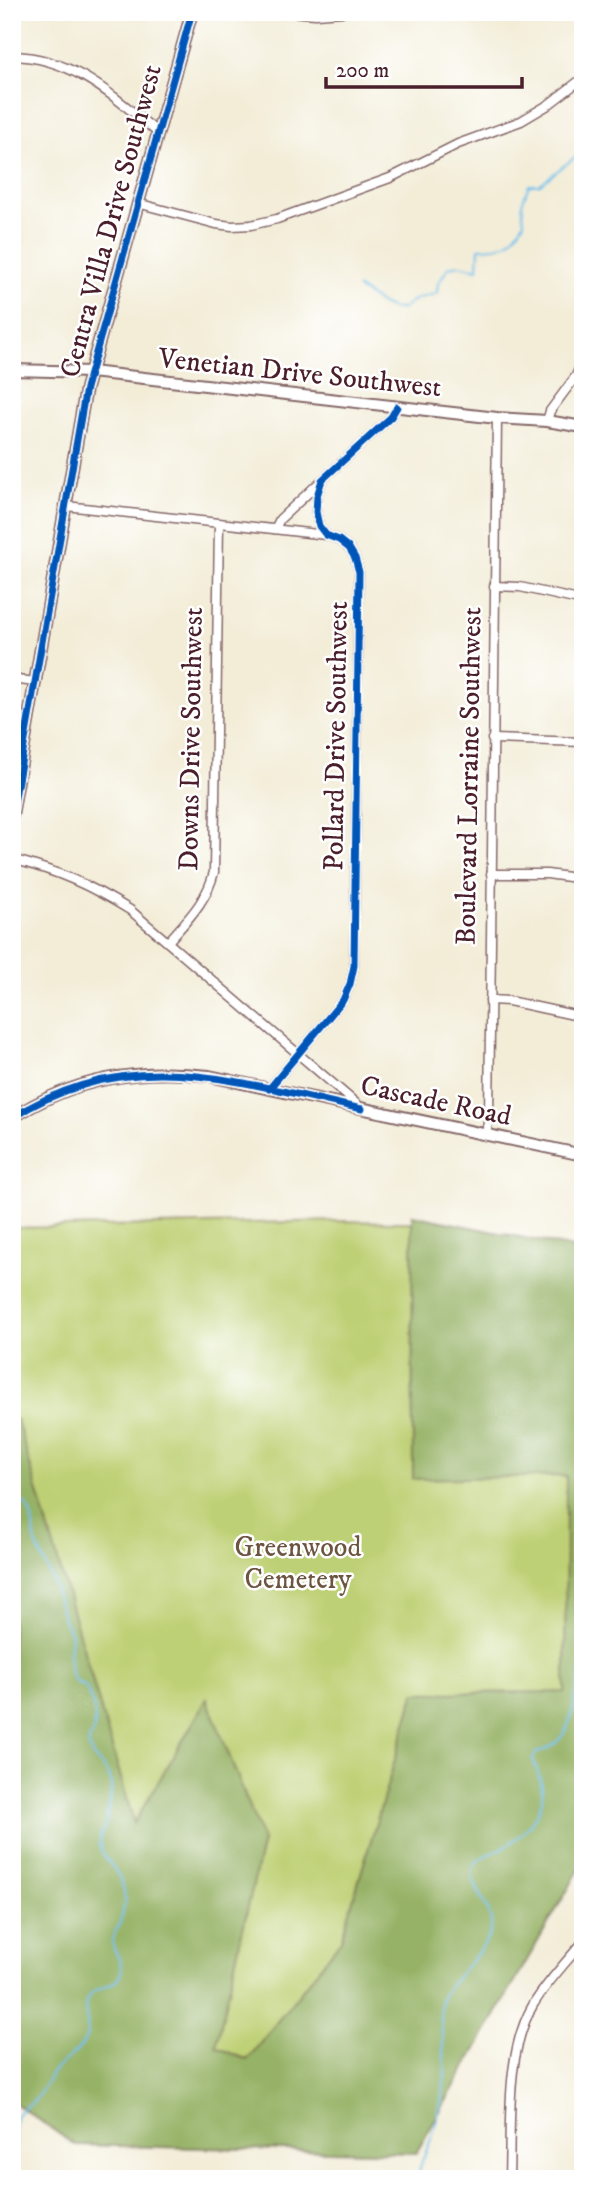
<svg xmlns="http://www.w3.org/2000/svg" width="595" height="2191" viewBox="0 0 595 2191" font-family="'IM FELL DW Pica',serif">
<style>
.green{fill:#bed074;stroke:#847850;stroke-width:2}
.forest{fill:#96b266;stroke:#706848;stroke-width:2}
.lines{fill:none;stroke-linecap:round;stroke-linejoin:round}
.stream{stroke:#70bfeb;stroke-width:2}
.street-casing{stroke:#856768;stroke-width:11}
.secondary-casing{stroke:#856768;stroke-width:14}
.street{stroke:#fff;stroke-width:8}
.secondary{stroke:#fff;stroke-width:10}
.cycleway-casing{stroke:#fff;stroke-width:11}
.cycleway{stroke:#0057b8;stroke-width:7}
.labels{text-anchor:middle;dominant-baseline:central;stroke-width:5;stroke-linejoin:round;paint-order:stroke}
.street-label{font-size:28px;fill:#4a1f2b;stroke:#fff}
.park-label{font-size:28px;fill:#6d5441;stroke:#fff}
</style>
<rect width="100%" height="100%" fill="#fff"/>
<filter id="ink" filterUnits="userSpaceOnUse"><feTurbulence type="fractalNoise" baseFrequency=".0143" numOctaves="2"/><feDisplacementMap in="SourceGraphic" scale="14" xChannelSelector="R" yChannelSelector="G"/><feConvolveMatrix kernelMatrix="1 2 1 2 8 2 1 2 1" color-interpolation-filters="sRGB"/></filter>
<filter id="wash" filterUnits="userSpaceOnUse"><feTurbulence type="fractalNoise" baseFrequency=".00686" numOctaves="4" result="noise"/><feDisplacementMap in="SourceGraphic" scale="28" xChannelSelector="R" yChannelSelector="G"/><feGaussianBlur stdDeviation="1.57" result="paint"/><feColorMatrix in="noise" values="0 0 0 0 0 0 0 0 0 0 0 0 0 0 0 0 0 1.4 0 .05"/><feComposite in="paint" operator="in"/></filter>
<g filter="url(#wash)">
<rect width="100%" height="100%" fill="#f3edd8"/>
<path class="green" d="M340,1221L448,1223L583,1440V1700L296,2126L167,2117L12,1686V1228Z"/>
<path class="forest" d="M412,1215L583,1250V1863L416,2153L75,2145L12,2101V1419L17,1420L134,1823L207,1699L263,1841L216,2047L247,2060L341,1940L415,1693L565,1692L566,1476L413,1479Z"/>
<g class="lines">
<g class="stream">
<path d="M357,288C373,296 384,311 403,309C413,297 423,298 437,293L438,283L449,267L459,265L478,269L479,248C505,248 511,244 524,222L522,203L529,185H539L578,155L582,147L583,134"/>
<path d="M12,1493L27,1506L31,1515L36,1544L52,1579L63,1617L71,1635L69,1654L71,1674L76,1682L85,1686C93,1701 98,1716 93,1732C92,1735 89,1738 89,1742C87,1759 109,1766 111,1783C112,1795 108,1813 105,1825C103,1829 100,1835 99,1840C98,1854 116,1867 121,1881C127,1895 124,1914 118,1928C117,1928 113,1936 113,1937C109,1950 124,1958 121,1972C117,1989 98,1984 89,1996C79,2011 94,2025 84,2042C77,2055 63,2060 54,2071C46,2081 42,2093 33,2102C28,2107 20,2109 17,2115C13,2124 16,2132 16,2141C16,2148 14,2156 12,2162"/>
<path d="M583,1597V1610"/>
<path d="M418,2179C419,2163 426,2153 431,2139C438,2119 443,2097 445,2076C446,2060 437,2007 442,1997C454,1975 482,1955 490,1933C499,1909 462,1882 475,1864C480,1856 494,1853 502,1848C521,1838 545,1814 542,1790C542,1780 536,1769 533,1759L536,1753C578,1742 571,1699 583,1665"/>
</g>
</g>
</g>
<g filter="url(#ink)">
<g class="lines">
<g class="street-casing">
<g id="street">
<path d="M289,12L316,14L342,12"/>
<path d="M12,56C73,57 113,96 157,132"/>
<path d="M137,203L216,224L232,226L251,225L277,219L390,178L458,144L521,121L548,105L583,78"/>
<path d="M547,421L550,411L576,376L583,359"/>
<path d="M66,506L326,535"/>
<path d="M275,529L280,519L320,482"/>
<path d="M494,586L520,587L583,601"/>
<path d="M12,679L35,682"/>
<path d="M492,739L583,742"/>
<path d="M12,859C60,872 88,884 130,910L359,1106"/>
<path d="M491,874H547L583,879"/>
<path d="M168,942C187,920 207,901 214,872L219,523"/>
<path d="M490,1000L509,1001L583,1017"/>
<path d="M269,1089L343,1000L350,984L354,966L359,572L355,558L349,548L339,540L326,535L319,526L316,512L317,496L322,480L391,417L397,407"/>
<path d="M486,1135L489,1117L497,418"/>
<path d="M509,2179C511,2124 505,2053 533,2005C547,1982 566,1962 583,1942"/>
</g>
</g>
<g class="secondary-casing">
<g id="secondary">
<path d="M12,370L91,372L497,418L547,421L583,427"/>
<path d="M12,815L86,388L192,12"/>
<path d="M12,1118C74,1078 137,1068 209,1076L583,1155"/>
</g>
</g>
<use href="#street" class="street"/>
<use href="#secondary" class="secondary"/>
<g class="cycleway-casing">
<g id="cycleway">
<path d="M12,815L86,388L192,12"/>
<path d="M269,1089L343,1000L350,984L354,966L359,572L355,558L349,548L339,540L326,535L319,526L316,512L317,496L322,480L391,417L397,407"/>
<path d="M12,1118C130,1042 236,1082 362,1109"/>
</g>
</g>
<use href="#cycleway" class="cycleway"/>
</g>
</g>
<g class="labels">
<g class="street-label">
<text transform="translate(111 221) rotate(-75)">Centra Villa Drive Southwest</text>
<text transform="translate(300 373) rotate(6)">Venetian Drive Southwest</text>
<text transform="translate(336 736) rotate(-89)">Pollard Drive Southwest</text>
<text transform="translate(191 739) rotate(-89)">Downs Drive Southwest</text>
<text transform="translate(469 776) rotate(-89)">Boulevard Lorraine Southwest</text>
<text transform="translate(436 1101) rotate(12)">Cascade Road</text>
</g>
<g class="park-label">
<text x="298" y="1547">Greenwood<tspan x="298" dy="32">Cemetery</tspan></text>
</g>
</g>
<rect width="595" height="2191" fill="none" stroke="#fff" stroke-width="42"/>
<path d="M326 77v10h196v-10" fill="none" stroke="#4a1f2b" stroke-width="3.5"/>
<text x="336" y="77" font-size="21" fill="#4a1f2b" stroke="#ffffff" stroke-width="5" paint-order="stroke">200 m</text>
</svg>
